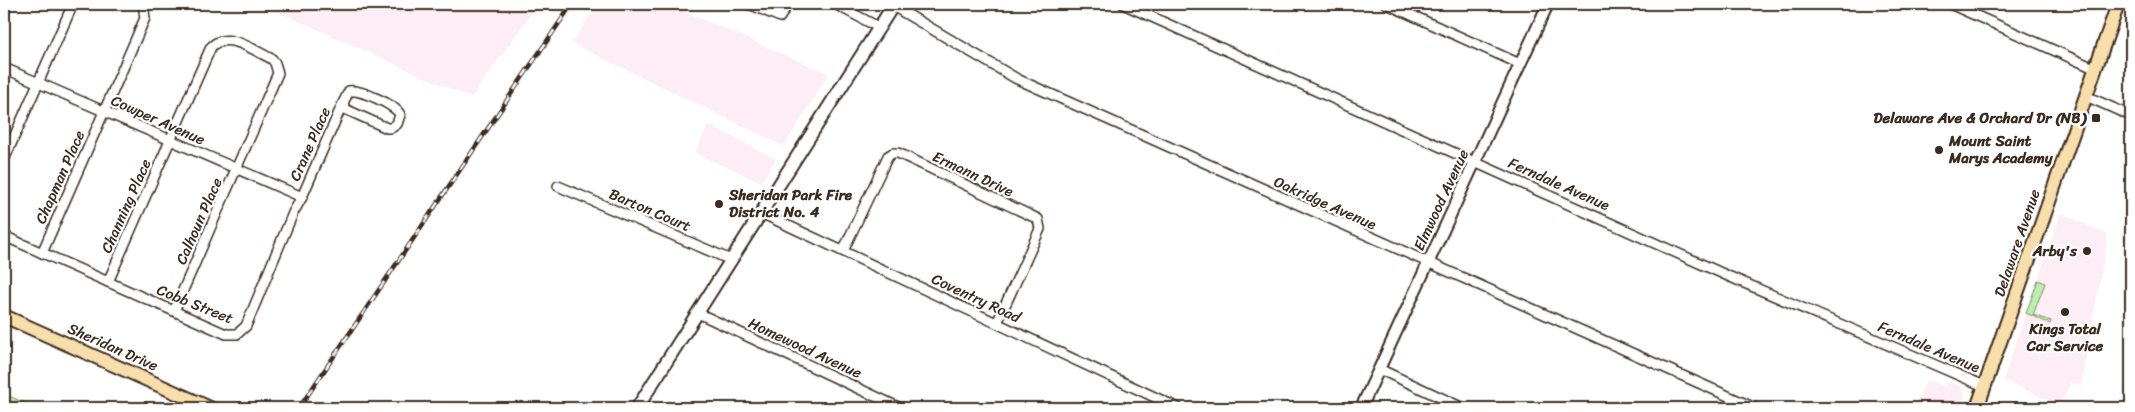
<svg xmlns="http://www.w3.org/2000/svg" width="2135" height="412" viewBox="0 0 2135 412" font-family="Sriracha,sans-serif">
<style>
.built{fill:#fdedf4}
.green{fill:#bdeeae;stroke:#7c8c66}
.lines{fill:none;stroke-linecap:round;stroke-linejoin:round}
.minor-casing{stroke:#3b2a1e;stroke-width:12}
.tertiary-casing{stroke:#3b2a1e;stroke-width:14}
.secondary-casing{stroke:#3b2a1e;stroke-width:15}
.primary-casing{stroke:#3b2a1e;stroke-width:16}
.minor{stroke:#fff;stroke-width:9}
.tertiary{stroke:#fff;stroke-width:10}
.secondary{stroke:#fff;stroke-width:11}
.primary{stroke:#f8deab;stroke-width:12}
.rail-casing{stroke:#3b2a1e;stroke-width:4.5}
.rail{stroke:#fff;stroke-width:2.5;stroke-dasharray:8;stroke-linecap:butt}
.poi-dot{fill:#3b2a1e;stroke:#fff;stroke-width:2}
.labels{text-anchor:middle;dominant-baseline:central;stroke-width:4.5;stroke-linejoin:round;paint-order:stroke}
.poi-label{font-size:15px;font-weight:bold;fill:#3b2a1e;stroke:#fff;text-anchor:end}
.street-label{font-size:15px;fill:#3b2a1e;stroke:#fff}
</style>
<rect width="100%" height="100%" fill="#fff"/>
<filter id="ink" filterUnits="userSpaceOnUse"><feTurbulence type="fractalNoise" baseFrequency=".02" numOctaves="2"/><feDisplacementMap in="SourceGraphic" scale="10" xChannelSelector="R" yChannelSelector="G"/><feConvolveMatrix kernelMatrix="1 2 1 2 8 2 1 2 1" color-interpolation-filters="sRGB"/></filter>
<g filter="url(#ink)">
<g class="built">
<path d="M261,4H538L471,98Z"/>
<path d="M598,4H667L829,74L784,146L572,43Z"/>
<path d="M708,125L776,159L761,182L695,153Z"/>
<path d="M2061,213L2108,235L2081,385L2071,382L2060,405L2003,380Z"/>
<path d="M1927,380L1945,387L1948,381L1963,388L1962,391L1965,394L1960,408H1913Z"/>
</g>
<g class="green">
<path d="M2038,280L2045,283L2033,315L2051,321L2050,324L2026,313Z"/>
<path d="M4,394L37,408H4Z"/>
</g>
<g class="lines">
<g class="minor-casing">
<g id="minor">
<path d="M749,4L780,17L788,4"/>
<path d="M835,4L880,28"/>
<path d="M1123,4L1728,276L1984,386"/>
<path d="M1387,4L1520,64"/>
<path d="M1950,4L2096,69"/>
<path d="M893,6L1017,79L1755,408"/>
<path d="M4,68L302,197"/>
<path d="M349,91C359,89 397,105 400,115L397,124L391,128H387L345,109L343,103Z"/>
<path d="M2086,96L2131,116"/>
<path d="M4,160L73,4"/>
<path d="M558,186L731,260"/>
<path d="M761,213L1178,408"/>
<path d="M4,236L226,334H237L246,326L293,213L302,197L343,103"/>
<path d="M843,251L888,156L893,153H898L1038,219L1040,229L997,323"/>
<path d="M42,253L145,18L143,4"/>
<path d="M108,282L211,47C227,30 255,51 272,59L275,63L278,73L174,311"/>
<path d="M698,313L900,408"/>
<path d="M1379,369L1463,408"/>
</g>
</g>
<g class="tertiary-casing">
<path id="tertiary" d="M1361,408L1548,4"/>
</g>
<g class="secondary-casing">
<path id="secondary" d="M637,408L894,4"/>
</g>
<g class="primary-casing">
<g id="primary">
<path d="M4,316L210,408"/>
<path d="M1977,408L2118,4"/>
</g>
</g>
<use href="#minor" class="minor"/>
<use href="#tertiary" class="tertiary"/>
<use href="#secondary" class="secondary"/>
<use href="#primary" class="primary"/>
<g class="rail-casing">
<path id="rail" d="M299,408L572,4"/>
</g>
<use href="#rail" class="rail"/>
</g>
</g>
<g class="poi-dot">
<rect x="2091" y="113" width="10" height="10" rx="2.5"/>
<circle cx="1939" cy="150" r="5"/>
<circle cx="719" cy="204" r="5"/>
<circle cx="2087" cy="251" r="5"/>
<circle cx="2065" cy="312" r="5"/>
</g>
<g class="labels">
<g class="poi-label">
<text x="2086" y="118">Delaware Ave &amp; Orchard Dr (NB)</text>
<text x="1949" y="141" text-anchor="start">Mount Saint<tspan x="1949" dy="17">Marys Academy</tspan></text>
<text x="729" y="195" text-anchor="start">Sheridan Park Fire<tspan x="729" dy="17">District No. 4</tspan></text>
<text x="2077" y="251">Arby's</text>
<text x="2065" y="329" text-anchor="middle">Kings Total<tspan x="2065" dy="17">Car Service</tspan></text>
</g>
<g class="street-label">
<text transform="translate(158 120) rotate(24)">Cowper Avenue</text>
<text transform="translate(310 144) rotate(-66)">Crane Place</text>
<text transform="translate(973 174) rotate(25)">Ermann Drive</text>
<text transform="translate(60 177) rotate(-66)">Chapman Place</text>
<text transform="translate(1559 184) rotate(24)">Ferndale Avenue</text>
<text transform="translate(1441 200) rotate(-65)">Elmwood Avenue</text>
<text transform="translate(1325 203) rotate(24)">Oakridge Avenue</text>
<text transform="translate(126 206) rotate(-66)">Channing Place</text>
<text transform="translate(650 210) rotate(23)">Barton Court</text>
<text transform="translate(199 221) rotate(-66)">Calhoun Place</text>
<text transform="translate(2017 243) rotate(-71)">Delaware Avenue</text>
<text transform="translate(976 298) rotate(25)">Coventry Road</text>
<text transform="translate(195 304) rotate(22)">Cobb Street</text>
<text transform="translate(113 347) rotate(24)">Sheridan Drive</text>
<text transform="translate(1929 347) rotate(23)">Ferndale Avenue</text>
<text transform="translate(805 348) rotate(25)">Homewood Avenue</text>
</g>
</g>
<rect width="2135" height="412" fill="none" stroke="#fff" stroke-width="20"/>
<rect x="10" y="10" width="2115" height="392" fill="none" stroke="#3b2a1e" stroke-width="2" filter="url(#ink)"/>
</svg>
